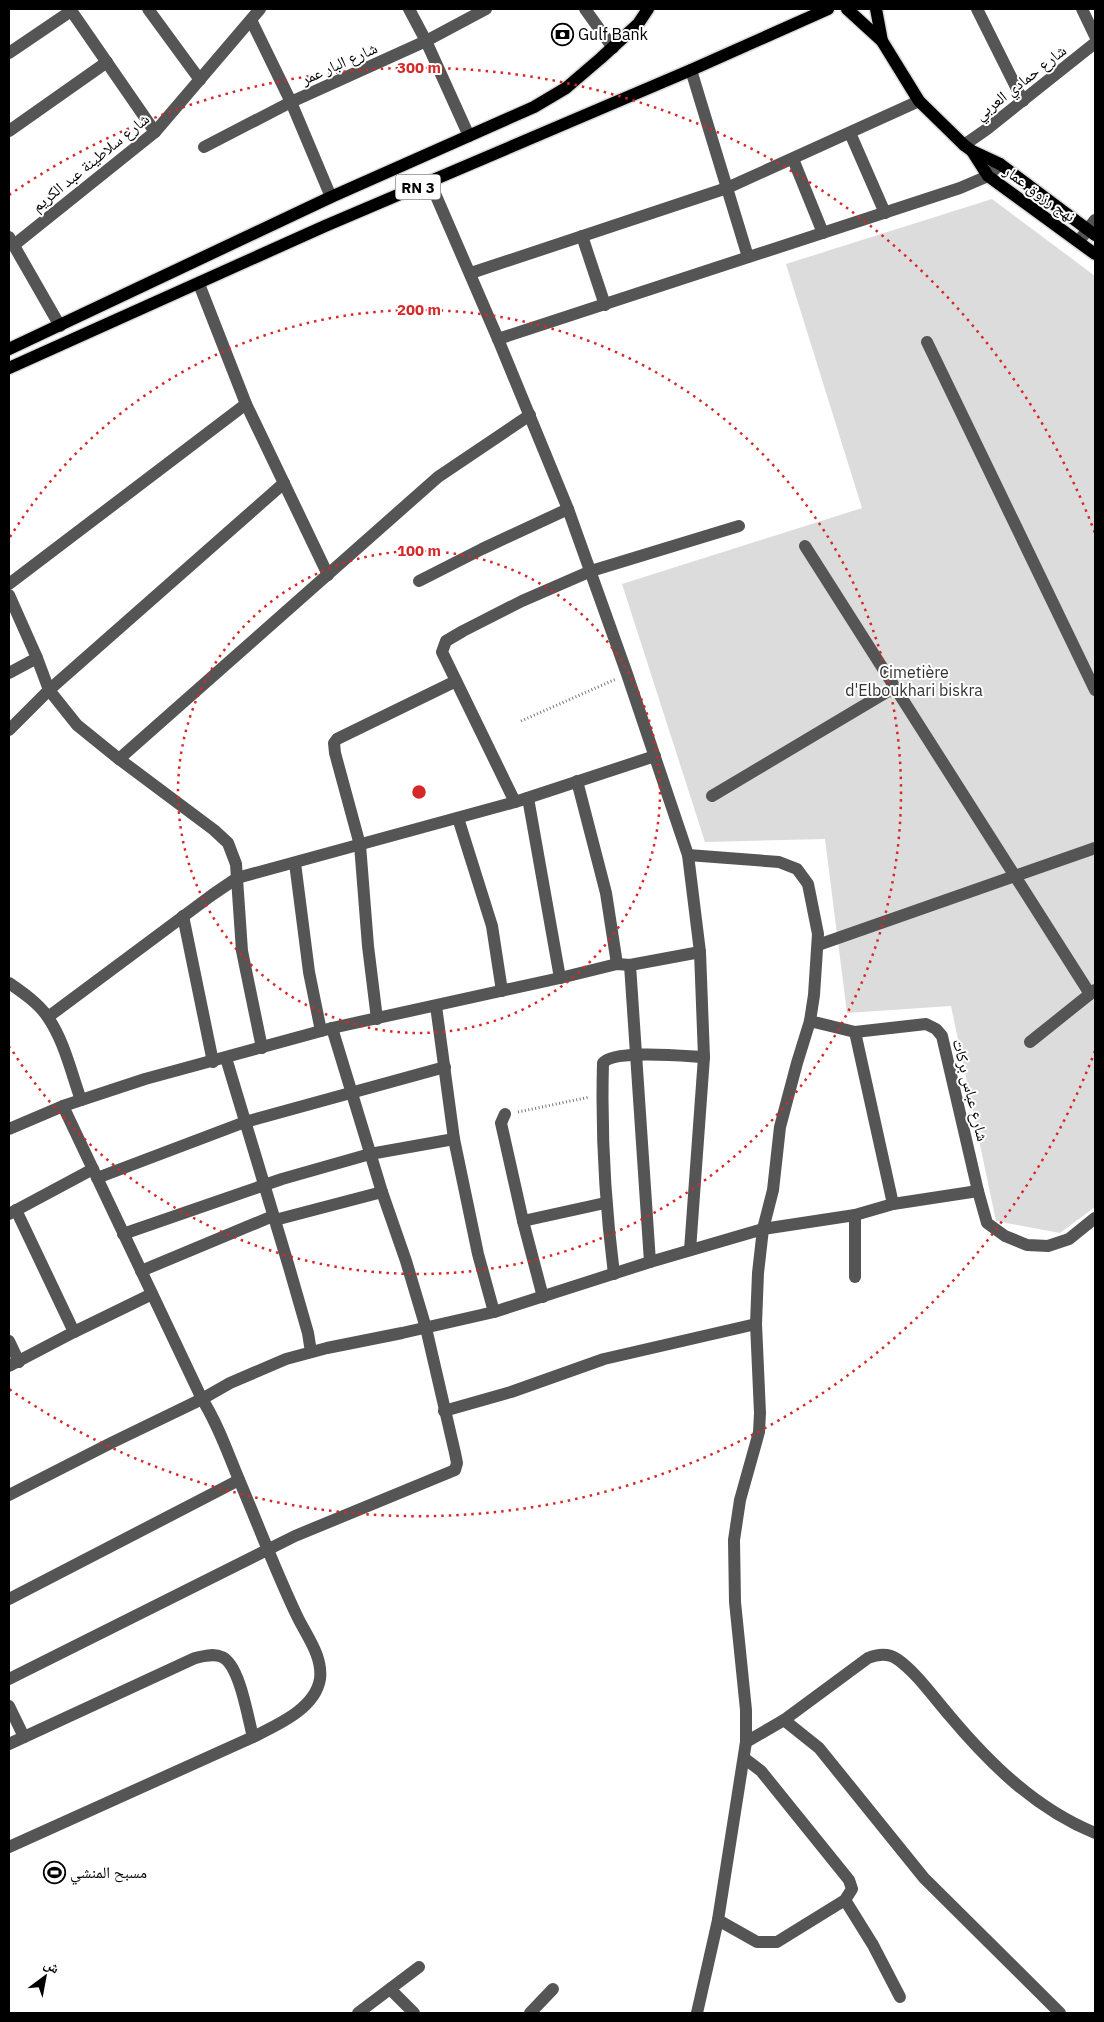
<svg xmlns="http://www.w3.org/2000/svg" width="1104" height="2022" font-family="'IBM Plex Sans','Noto Naskh Arabic',sans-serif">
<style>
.green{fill:#dcdcdc}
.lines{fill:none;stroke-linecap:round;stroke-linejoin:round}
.major-casing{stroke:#dbdbdb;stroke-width:15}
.path{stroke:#777;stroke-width:3;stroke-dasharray:1 2.5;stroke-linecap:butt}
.minor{stroke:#555;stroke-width:12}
.major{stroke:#000;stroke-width:12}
.ring{fill:none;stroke:#d62828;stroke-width:2.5;stroke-dasharray:2.5 5}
.labels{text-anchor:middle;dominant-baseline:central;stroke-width:4;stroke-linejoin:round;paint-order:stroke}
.shield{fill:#fff;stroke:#4c4c4c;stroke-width:1}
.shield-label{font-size:15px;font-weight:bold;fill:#000}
.poi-label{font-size:16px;fill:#000;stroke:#fff;text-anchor:start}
.street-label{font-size:16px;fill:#000;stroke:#fff}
.park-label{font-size:16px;fill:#333;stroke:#fff}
.centre{fill:#d62828;stroke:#fff;stroke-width:2.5}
.ring-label{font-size:15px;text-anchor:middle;font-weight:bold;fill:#d62828;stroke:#fff;stroke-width:4;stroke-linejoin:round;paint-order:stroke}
</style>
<rect width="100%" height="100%" fill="#fff"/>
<!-- green -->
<path class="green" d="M992 199 1095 276V1207L1060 1233 996 1221 951 1006 847 1013 825 839 705 842 622 584 862 508 786 264Z"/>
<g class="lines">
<defs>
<g id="major">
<path d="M847 9 882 41 919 101 964 145 972 151 1000 164 1095 235"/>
<path d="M876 9 882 41"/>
<path d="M972 151 988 176 1095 254"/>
<path d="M9 349 331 197 534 107 566 88 601 58 638 24 648 9"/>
<path d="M9 368 325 226 691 70 828 9"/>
</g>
</defs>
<!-- major casing -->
<use href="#major" class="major-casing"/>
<!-- path -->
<g class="path">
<path d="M521 721 616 679"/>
<path d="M518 1112 590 1097"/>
</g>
<!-- minor -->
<g class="minor">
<path d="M70 9 155 132"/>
<path d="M148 9 200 80"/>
<path d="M409 9 426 41 469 136"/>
<path d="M585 9 613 48"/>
<path d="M977 9 1023 101"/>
<path d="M1082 9 1095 36"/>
<path d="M251 20 291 102 331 197"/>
<path d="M9 53 71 11"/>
<path d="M691 70 748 257"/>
<path d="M9 131 107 62"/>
<path d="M850 133 885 213"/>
<path d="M964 145 987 129 1095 43"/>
<path d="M204 147 291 102 426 41 486 9"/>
<path d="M793 159 823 233"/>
<path d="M430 182 498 339"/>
<path d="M582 236 605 305"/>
<path d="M9 237 60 326"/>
<path d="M1079 241 1095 220"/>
<path d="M14 245 155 132 260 9"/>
<path d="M471 273 727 188 919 101"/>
<path d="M199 284 246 404 328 575"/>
<path d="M927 342 1095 690"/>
<path d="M805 546 1090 994"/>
<path d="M419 581 482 549 568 509"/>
<path d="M9 584 246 404"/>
<path d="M9 595 37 658 9 673"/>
<path d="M37 658 49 690 77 725 119 759 438 477 530 415"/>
<path d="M9 730 49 690 284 483"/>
<path d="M655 756 515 802 442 652 446 641 463 631 522 601 591 571 739 526"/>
<path d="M119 759 214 830 228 843 236 864 242 951 262 1048"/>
<path d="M577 781 606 893 617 964"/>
<path d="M712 796 895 687"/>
<path d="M528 798 560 978"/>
<path d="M458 818 492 926 502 991"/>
<path d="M688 855 779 862 797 869 808 884 818 934 814 995 810 1021 855 1032 926 1024 936 1029 942 1036 978 1191 987 1223 1005 1236 1027 1245 1048 1246 1069 1239 1095 1218"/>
<path d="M295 863 309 972 321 1031"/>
<path d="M183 916 213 1062"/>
<path d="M818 945 1095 848"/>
<path d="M630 965 650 1262"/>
<path d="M9 983C22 992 38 1003 47 1016 64 1040 71 1072 81 1100"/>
<path d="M436 1006 454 1139 478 1254 494 1312"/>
<path d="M48 1017 212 895 237 878 515 802"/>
<path d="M377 1019 368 946 360 845 335 753 334 743 337 739 456 681"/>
<path d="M855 1032 893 1204"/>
<path d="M1030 1042 1095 990"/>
<path d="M226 1058 289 1267 308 1333 311 1352"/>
<path d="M505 1114 501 1123 523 1221"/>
<path d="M9 1129 63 1106"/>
<path d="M97 1178 245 1122 445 1067"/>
<path d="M16 1210 74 1332"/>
<path d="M9 1214 93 1169"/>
<path d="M275 1220 382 1192"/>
<path d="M123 1234 282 1179 370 1154 454 1139"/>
<path d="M690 1250 704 1057 700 952 688 855 627 674 568 509 498 339 960 188 988 176 1000 164"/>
<path d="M141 1271 273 1216"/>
<path d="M614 1274C605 1203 601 1134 603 1063 614 1049 685 1056 704 1057"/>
<path d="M855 1277V1215"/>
<path d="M543 1297 523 1221 605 1203"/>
<path d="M9 1341 19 1362"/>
<path d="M9 1366 74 1332 152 1294"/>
<path d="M444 1411 511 1392 604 1359 756 1324"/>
<path d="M9 1495 111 1443 202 1399 230 1383 286 1359 327 1348 402 1333 494 1312 650 1262 763 1229 855 1215 893 1204 978 1191"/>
<path d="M9 1599 239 1480"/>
<path d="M9 1679 295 1536 455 1470 457 1463 455 1453 426 1328 406 1261 382 1192 332 1028"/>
<path d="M9 1706 24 1737"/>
<path d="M784 1720 819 1748 924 1878 1060 2013"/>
<path d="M253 1737C277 1725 315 1709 320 1679 323 1656 306 1635 297 1616 276 1572 259 1527 240 1482 228 1454 219 1426 202 1399L63 1106 145 1079 332 1028 560 978 617 964 630 965 700 952"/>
<path d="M746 1742 784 1720 868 1658C878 1654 888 1653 897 1659 916 1672 934 1698 949 1715 990 1764 1036 1809 1095 1833"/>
<path d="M9 1744 195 1658C204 1656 214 1653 222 1657 240 1665 248 1719 253 1737L9 1847"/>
<path d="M845 1900 873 1945 900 1997"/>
<path d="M718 1920 757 1942H777L845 1900 852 1889 849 1880 761 1771 744 1758"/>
<path d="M390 1989 414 2013"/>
<path d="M358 2013 419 1967"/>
<path d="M530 2013 553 1989"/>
<path d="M697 2013 718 1920 746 1742V1710L735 1602 734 1540 740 1500 759 1432 760 1413 756 1324 758 1273 763 1229 773 1190 780 1127 797 1063 810 1021"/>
</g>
<!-- major -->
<use href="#major" class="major"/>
</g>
<!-- distance rings -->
<g class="ring">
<circle cx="419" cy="792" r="241"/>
<path d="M10 537A482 482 0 1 1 10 1047"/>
<path d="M1095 1051A724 724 0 0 1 9 1389M9 195A724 724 0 0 1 1095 533"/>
</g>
<!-- icons -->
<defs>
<symbol id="bank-ring" viewBox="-11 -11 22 22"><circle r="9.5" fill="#fff" stroke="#000" stroke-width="1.5"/><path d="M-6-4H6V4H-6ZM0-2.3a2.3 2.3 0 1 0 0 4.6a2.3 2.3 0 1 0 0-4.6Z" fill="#000"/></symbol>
<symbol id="stadium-ring" viewBox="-11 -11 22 22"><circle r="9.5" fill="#fff" stroke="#000" stroke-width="1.5"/><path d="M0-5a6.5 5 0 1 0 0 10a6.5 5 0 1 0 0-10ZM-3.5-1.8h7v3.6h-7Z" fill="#000"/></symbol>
</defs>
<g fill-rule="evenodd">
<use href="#bank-ring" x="550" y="22" width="25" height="25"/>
<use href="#stadium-ring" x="42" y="1860" width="25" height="25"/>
</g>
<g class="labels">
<!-- shield labels -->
<rect class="shield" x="395.5" y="174.5" width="45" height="25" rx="4"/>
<g class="shield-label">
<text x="418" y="187">RN 3</text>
</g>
<!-- poi labels -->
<g class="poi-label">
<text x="578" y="34">Gulf Bank</text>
<text x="70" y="1872">مسبح المنشي</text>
</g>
<!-- street labels -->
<g class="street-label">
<text transform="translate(339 63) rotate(-24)">شارع البار عمر</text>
<text transform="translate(1020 82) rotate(-38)">شارع حمادي العربي</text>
<text transform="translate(90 162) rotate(-39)">شارع سلاطينة عبد الكريم</text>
<text transform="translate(1040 193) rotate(36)">نهج رزوق عمار</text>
<text transform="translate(971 1090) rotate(76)">شارع عباس بركات</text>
</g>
<!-- park labels -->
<g class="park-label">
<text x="914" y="672">Cimetière<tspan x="914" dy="18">d'Elboukhari biskra</tspan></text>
</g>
</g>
<circle cx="419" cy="792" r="8" class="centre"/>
<g class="ring-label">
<text x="419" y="73">300 m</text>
<text x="419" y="315">200 m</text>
<text x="419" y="556">100 m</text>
</g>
<!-- border -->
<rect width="1104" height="2022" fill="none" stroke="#000000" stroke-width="20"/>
<!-- north arrow -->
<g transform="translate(45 1977) rotate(32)" stroke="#ffffff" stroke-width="4" paint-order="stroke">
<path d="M0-4L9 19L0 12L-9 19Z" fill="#000000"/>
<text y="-8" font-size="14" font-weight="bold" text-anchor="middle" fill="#000000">ش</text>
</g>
</svg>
